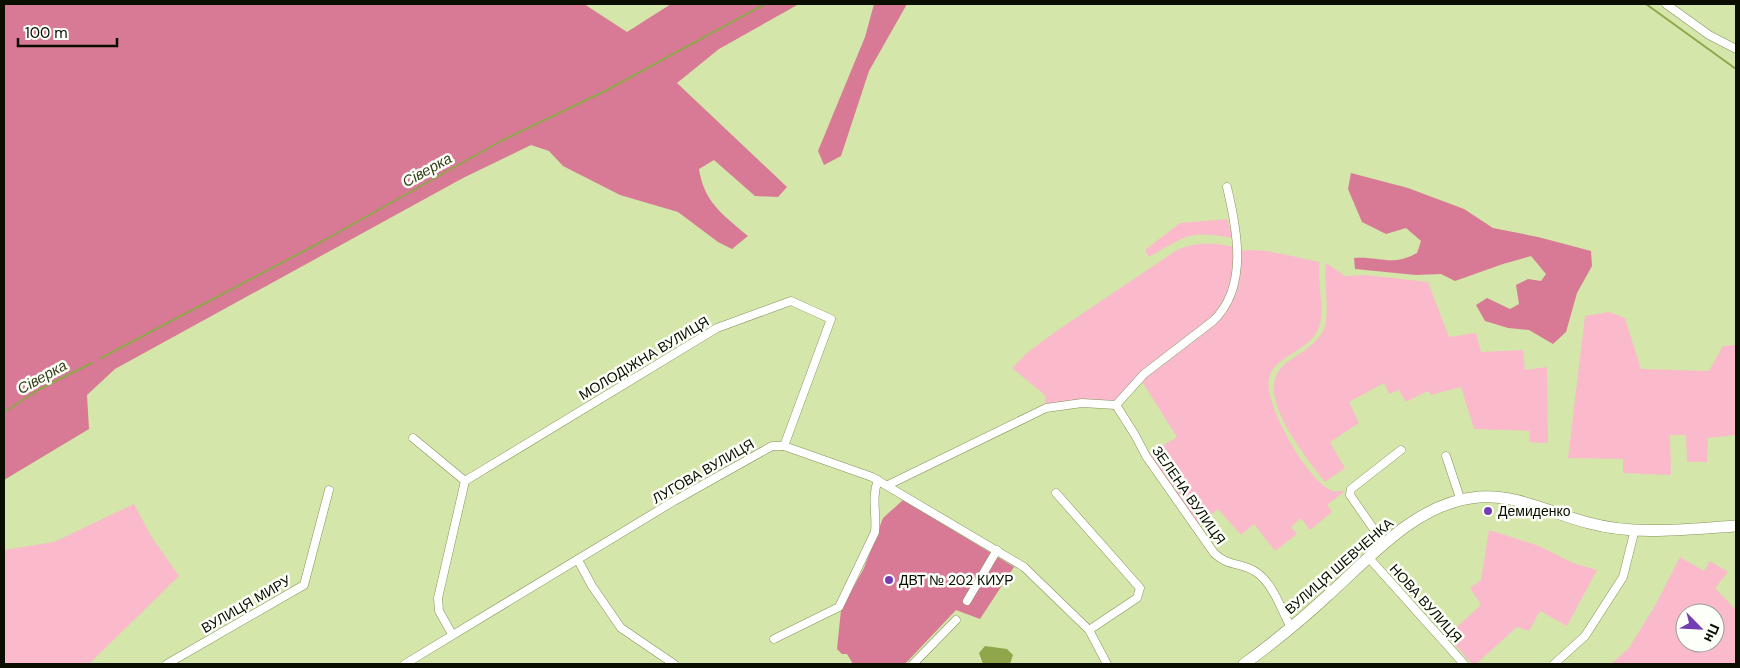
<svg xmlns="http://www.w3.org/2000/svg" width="1740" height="668" font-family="'DM Sans',sans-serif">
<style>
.green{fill:#fabacb;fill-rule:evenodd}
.forest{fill:#d87a96}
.water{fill:#8fa64b}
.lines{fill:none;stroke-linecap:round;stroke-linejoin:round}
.stream{stroke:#8fa64b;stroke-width:2}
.street-casing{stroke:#84945b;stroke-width:9}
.secondary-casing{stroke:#84945b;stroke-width:12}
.street{stroke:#fff;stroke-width:8}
.secondary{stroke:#fff;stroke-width:11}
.poi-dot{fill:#743db4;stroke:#fdfff9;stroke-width:2}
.labels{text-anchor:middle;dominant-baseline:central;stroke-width:5;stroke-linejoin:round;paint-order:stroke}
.street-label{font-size:14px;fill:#090e00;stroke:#fdfff9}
.poi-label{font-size:14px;fill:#090e00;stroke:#fdfff9;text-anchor:start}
.water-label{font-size:15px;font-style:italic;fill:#353f19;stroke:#fdfff9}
</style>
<rect width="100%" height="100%" fill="#d4e6a9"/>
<!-- green -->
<g class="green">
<path d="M1227 219 1231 231 1236 232 1239 252C1256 245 1300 259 1320 262 1316 283 1326 307 1319 327 1311 351 1275 355 1269 378 1263 404 1309 483 1333 491 1337 492 1342 491 1345 491L1327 505 1332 512 1310 530 1301 518 1291 527 1297 534 1275 551 1254 524 1241 535 1218 509 1196 527 1146 456 1177 437 1141 380 1116 405 1046 408 1045 395 1012 368 1028 352 1058 330 1177 250C1197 242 1212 242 1234 247L1233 238C1189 230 1187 235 1149 257L1145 250 1180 223Z"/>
<path d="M1326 263 1345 276 1366 275 1428 282 1449 337 1476 333 1481 352 1523 350 1525 370 1547 367 1548 443 1529 442 1530 431 1474 429 1461 387 1431 395 1428 391 1406 402 1399 390 1389 394 1384 383 1349 402 1359 423 1330 442 1345 468 1325 482C1308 460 1259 401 1278 372 1288 357 1312 351 1323 331 1331 315 1323 283 1326 263Z"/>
<path d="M1609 312 1625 318 1641 369 1709 371 1723 346 1736 345V435L1708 438 1707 462H1687L1686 435H1670L1671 475 1623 473V459L1568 458 1585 316Z"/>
<path d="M134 504 151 536 179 576 89 664H4V550L54 542Z"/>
<path d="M1489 530 1539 546 1573 563 1597 570 1567 626 1540 611 1529 631 1517 627 1476 664H1472L1447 636 1481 605 1470 588 1481 580Z"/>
<path d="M1680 557 1704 571 1710 561 1728 572 1715 588 1736 610V664H1611L1629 648 1656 604ZM1685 613H1715V643H1685Z"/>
</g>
<!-- forest -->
<g class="forest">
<path d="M4 4H584L627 32 671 4H799L719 49 677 83 787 187 778 197 755 196 714 160 699 169C704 202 723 215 748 236L732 249 718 242 678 212 620 195 563 166 549 151 531 145 463 178 115 369 87 395 89 429 4 480Z"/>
<path d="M874 4H907L869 71 841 156 824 165 818 151 865 37Z"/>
<path d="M1351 173 1408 188 1464 209 1493 228 1538 237 1591 251 1592 266 1577 293 1566 332 1553 344 1529 330 1508 328 1485 321 1476 305 1487 298 1510 309 1519 304 1516 285 1528 279 1541 281 1546 274 1531 256 1503 264 1455 281 1441 274 1416 275 1355 269 1354 258C1380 256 1392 267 1417 253L1421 241 1406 228 1386 234 1362 222 1348 189Z"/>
<path d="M903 500 1014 567 980 619 956 610 905 664H853L847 654H842L837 649 841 610 864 568 883 518Z"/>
</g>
<!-- water -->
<path class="water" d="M985 646 1007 649 1013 655 1010 664H983L979 653Z"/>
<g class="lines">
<!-- stream -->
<g class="stream">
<path d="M1646 4 1736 69"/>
<path d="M101 358 323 241 501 141 605 91 765 4"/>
<path d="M4 412 40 389 92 363"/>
</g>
<defs>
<g id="street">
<path d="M1666 4 1709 35 1736 49"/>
<path d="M1116 405 1135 435 1146 456 1214 553C1228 567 1241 562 1256 572 1273 583 1282 611 1291 628"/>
<path d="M413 438 465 481"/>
<path d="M1446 456 1461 501"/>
<path d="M888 485 1046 408 1082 403 1116 405 1144 374 1213 321C1249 287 1237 229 1227 187"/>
<path d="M1056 493 1140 588 1137 598 1089 630"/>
<path d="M1384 544 1350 495 1351 489 1401 450"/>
<path d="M1369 558 1464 664"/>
<path d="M578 560 592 586 621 628 674 664"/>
<path d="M967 601 997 550"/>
<path d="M452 634 439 611 438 598 465 481 717 328 791 301 831 319 784 446"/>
<path d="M774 639 839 607 875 532C877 514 871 498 878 480"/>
<path d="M167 664 304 585 329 490"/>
<path d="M405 664 674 501 772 446H784L872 477 1024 567 1089 630 1107 664"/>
<path d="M913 664 956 620"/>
<path d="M1554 664 1585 636 1623 577 1635 529"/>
</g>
<path id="secondary" d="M1244 664C1273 643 1300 621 1326 597 1370 558 1416 502 1479 497 1517 494 1553 514 1589 523 1636 536 1688 529 1736 526"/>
</defs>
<!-- street casing -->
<use href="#street" class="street-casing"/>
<!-- secondary casing -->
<use href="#secondary" class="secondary-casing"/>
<!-- street -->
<use href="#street" class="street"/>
<!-- secondary -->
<use href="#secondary" class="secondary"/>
</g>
<!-- markers -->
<g class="poi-dot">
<circle cx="1488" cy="511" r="5"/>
<circle cx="889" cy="580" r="5"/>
</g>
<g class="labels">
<!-- street labels -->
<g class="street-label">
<text transform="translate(644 358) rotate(-31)">МОЛОДІЖНА ВУЛИЦЯ</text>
<text transform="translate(703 471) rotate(-30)">ЛУГОВА ВУЛИЦЯ</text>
<text transform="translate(1189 495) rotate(55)">ЗЕЛЕНА ВУЛИЦЯ</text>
<text transform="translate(1339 566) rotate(-41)">ВУЛИЦЯ ШЕВЧЕНКА</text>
<text transform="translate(1426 603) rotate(48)">НОВА ВУЛИЦЯ</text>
<text transform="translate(246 604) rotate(-30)">ВУЛИЦЯ МИРУ</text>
</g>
<!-- poi labels -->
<g class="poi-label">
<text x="1498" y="511">Демиденко</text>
<text x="899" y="580">ДВТ № 202 КИУР</text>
</g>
<!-- water labels -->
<g class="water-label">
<text transform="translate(427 170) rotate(-29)">Сіверка</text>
<text transform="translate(42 377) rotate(-29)">Сіверка</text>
</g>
</g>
<!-- border -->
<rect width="1740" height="668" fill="none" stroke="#090e00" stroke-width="10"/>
<!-- north arrow -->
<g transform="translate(1700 628) rotate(114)"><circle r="24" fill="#fdfff9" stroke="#9b9f95"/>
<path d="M0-4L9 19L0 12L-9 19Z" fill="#743db4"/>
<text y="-8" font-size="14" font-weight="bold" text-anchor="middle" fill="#090e00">Пн</text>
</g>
<!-- scale -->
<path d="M18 38v8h99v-8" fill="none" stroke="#090e00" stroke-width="2.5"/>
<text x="25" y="38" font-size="15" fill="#090e00" stroke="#fdfff9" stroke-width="4" paint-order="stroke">100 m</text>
</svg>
